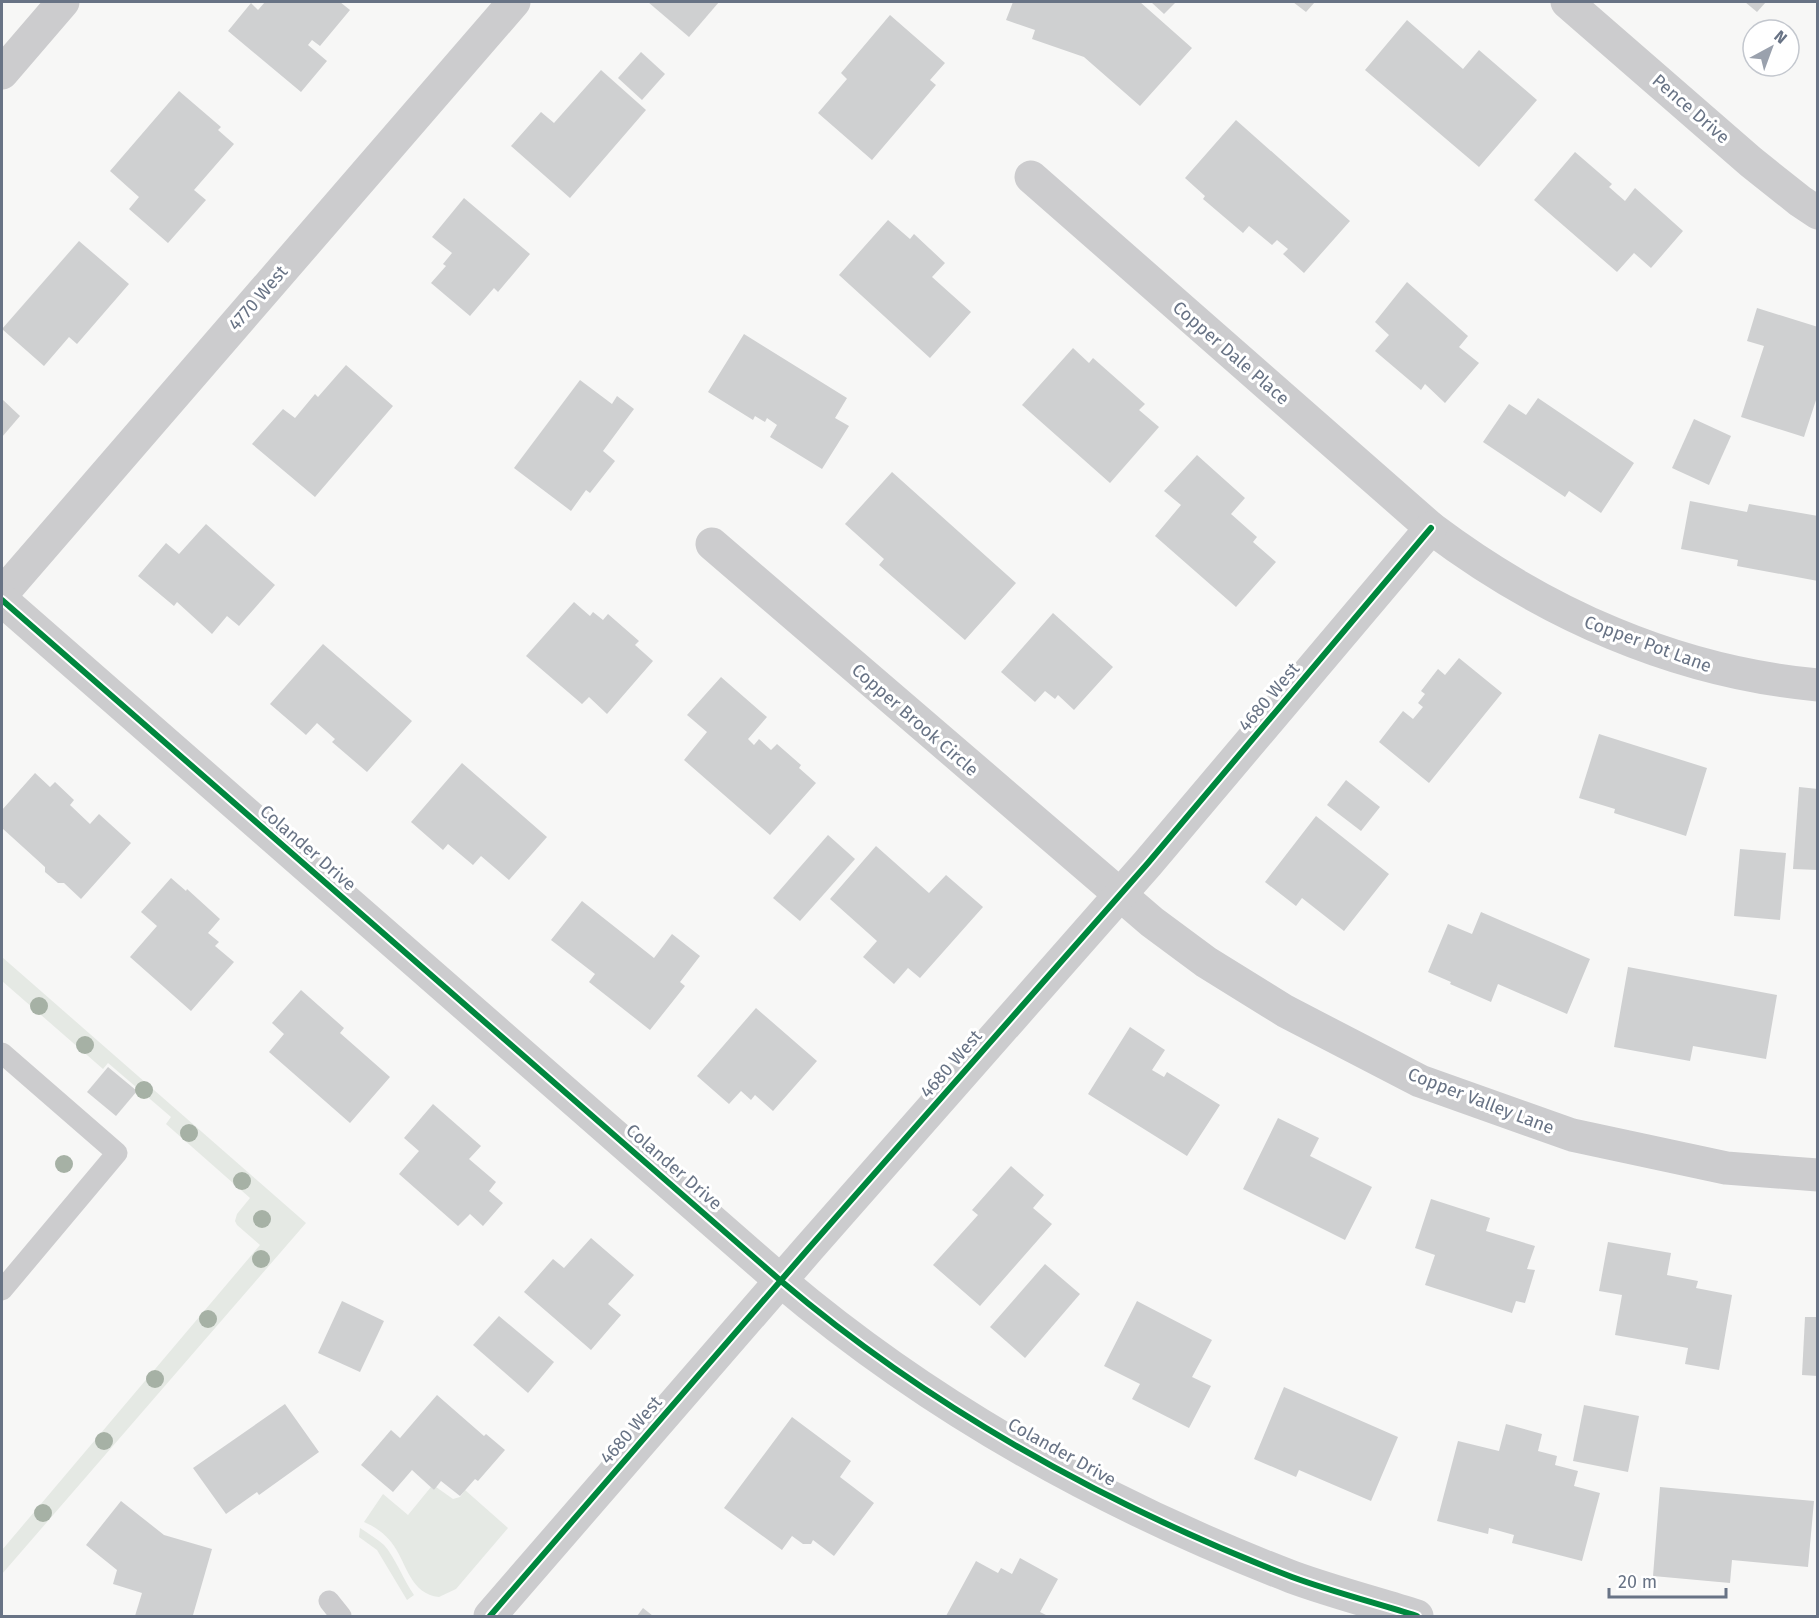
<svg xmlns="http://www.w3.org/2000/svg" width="1819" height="1618" font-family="'Fira Sans',sans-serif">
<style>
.green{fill:#e5e9e4}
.building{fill:#cfd0d1}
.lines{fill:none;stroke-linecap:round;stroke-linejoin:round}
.service{stroke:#ccccce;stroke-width:21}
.minor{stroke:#ccccce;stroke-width:33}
.tertiary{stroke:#ccccce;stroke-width:33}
.cycleway-casing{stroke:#fff;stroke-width:10}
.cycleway{stroke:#00873e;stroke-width:6}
.tree{fill:#a6b1a5}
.labels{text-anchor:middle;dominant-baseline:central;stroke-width:6;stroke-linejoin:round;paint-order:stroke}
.street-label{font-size:18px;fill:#687385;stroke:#fff}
</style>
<rect width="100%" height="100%" fill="#f7f7f6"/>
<!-- green -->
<g class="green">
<path d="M2 957 306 1223 2 1574V1550L260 1245 237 1225 235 1221 237 1214 250 1198 166 1124 171 1117 108 1063 103 1069 2 981Z"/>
<path d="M431 1487 434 1490 436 1487 453 1499 460 1497 465 1490 508 1528 456 1589 439 1597C411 1594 407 1565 394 1546 387 1535 376 1527 364 1522L383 1494 408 1515Z"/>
<path d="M360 1528C368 1533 377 1539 384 1545 395 1557 404 1581 414 1595L407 1600 377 1550 359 1537Z"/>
</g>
<!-- building -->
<g class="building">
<path d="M265 2H340L350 10 320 46 312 40 308 45 327 61 301 92 228 31 251 3 258 10Z"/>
<path d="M648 2H719L689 37Z"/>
<path d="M1013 2H1140L1192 48 1140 106 1084 57 1032 39 1035 30 1006 20Z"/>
<path d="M1151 2H1176L1164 14Z"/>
<path d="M1293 2H1315L1306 12Z"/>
<path d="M1745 2H1766L1757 12Z"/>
<path d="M890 15 945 63 930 80 936 85 872 160 818 113 847 79 841 73Z"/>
<path d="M1407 20 1463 69 1479 50 1537 100 1479 167 1365 70Z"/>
<path d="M641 52 665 74 642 100 618 78Z"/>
<path d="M601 70 646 110 570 198 511 146 541 112 554 123Z"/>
<path d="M179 91 221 127 218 130 234 144 194 190 206 200 168 243 129 209 139 197 110 171Z"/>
<path d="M1236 120 1350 221 1304 273 1283 254 1288 249 1277 240 1272 245 1249 226 1243 233 1203 199 1205 196 1185 178Z"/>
<path d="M1575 152 1612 184 1609 187 1625 201 1635 188 1683 231 1651 268 1634 253 1617 272 1534 200Z"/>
<path d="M464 198 530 254 498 292 494 288 470 316 431 283 446 266 443 264 452 253 432 237Z"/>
<path d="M888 220 910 239 914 234 945 263 932 277 971 312 930 358 839 275Z"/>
<path d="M79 241 129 284 77 344 69 337 44 366 2 329Z"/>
<path d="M1407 282 1468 336 1459 347 1479 363 1445 403 1425 384 1421 390 1375 351 1389 335 1375 322Z"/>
<path d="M1757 308 1818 327V394L1804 437 1741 417 1764 346 1747 341Z"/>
<path d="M744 334 847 398 835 418 849 426 822 469 770 437 777 425 767 418 765 422 755 416 753 420 708 392Z"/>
<path d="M1073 348 1089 363 1093 358 1145 404 1139 410 1159 427 1110 483 1022 405Z"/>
<path d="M346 365 393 406 315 497 252 444 283 409 295 418 315 394 318 397Z"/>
<path d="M580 380 612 404 617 396 634 409 603 451 615 461 590 493 586 490 571 511 514 468Z"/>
<path d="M1538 398 1634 463 1601 513 1569 491 1565 497 1483 442 1509 404 1526 415Z"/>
<path d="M2 399 20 416 2 437Z"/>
<path d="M1694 419 1731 436 1709 485 1672 468Z"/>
<path d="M1197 455 1245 498 1231 514 1257 537 1253 542 1276 562 1236 607 1155 536 1181 505 1164 491Z"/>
<path d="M892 472 1016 583 965 640 879 565 884 559 845 524Z"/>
<path d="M1690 501 1747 512 1749 504 1818 516V581L1737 566 1738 560 1681 549Z"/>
<path d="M206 524 275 585 239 626 227 616 212 634 177 602 174 606 138 576 166 543 179 554Z"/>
<path d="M574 602 590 616 593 612 603 620 608 614 639 641 635 645 653 661 607 714 589 697 582 704 526 656Z"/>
<path d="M1053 613 1113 667 1074 710 1058 695 1055 699 1045 691 1035 702 1001 672Z"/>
<path d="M323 644 412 721 367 772 332 742 335 739 317 723 306 735 270 704Z"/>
<path d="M1459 658 1502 693 1429 783 1379 742 1403 711 1413 719 1423 707 1418 703 1425 694 1421 691 1438 669 1445 675Z"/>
<path d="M721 677 767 717 748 739 754 745 759 739 771 750 777 744 801 765 799 768 816 783 770 835 684 760 707 732 687 715Z"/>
<path d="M1599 734 1707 768 1686 836 1614 813 1615 809 1579 798Z"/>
<path d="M462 763 547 837 509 880 481 856 473 865 448 844 443 850 411 822Z"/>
<path d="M35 773 50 787 55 782 74 800 70 805 90 824 99 814 131 843 81 899 64 883H58L45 872V867L2 828V810Z"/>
<path d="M1346 780 1380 807 1361 831 1327 805Z"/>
<path d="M1799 787 1818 789V870L1793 869Z"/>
<path d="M1316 816 1389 874 1344 931 1302 898 1296 906 1265 882Z"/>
<path d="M828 835 855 859 800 921 773 898Z"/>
<path d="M876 846 929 893 946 875 983 907 920 978 908 968 894 984 863 957 877 941 830 899Z"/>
<path d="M1740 849 1786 853 1780 920 1734 916Z"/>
<path d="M171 878 186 891 187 889 220 919 208 933 219 942 215 946 234 962 191 1011 130 957 157 926 141 912Z"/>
<path d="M582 901 654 958 672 934 700 956 680 982 685 986 650 1030 589 982 595 974 551 940Z"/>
<path d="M1481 912 1590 959 1567 1014 1498 984 1491 1002 1450 984 1451 982 1428 972 1448 924 1472 934Z"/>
<path d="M1628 967 1777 995 1766 1059 1693 1046 1690 1061 1614 1047Z"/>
<path d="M301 990 344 1028 340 1033 390 1077 350 1123 269 1052 284 1034 272 1023Z"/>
<path d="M756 1008 817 1061 773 1111 755 1095 751 1100 741 1091 729 1104 697 1076Z"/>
<path d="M1130 1027 1165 1050 1152 1070 1164 1077 1167 1072 1220 1105 1187 1156 1088 1094Z"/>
<path d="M108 1067 137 1091 116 1116 87 1092Z"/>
<path d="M433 1104 481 1146 469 1159 496 1182 489 1191 503 1203 483 1226 470 1214 458 1226 399 1174 419 1151 404 1138Z"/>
<path d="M1278 1118 1319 1138 1310 1156 1372 1187 1345 1240 1243 1189Z"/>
<path d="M1011 1166 1044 1195 1033 1208 1052 1224 980 1306 933 1265 978 1215 972 1210Z"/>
<path d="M1431 1199 1490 1218 1486 1231 1535 1246 1527 1269 1535 1270 1525 1303 1516 1301 1512 1313 1425 1285 1435 1255 1415 1248Z"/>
<path d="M591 1238 634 1275 608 1304 621 1315 591 1350 524 1292 553 1259 564 1268Z"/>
<path d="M1608 1242 1671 1253 1667 1275 1698 1281 1696 1288 1732 1295 1719 1370 1685 1364 1688 1348 1615 1335 1622 1295 1599 1291Z"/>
<path d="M1045 1264 1080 1294 1025 1358 990 1327Z"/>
<path d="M342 1301 384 1321 360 1372 318 1353Z"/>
<path d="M1137 1301 1212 1340 1192 1377 1211 1386 1189 1428 1132 1399 1140 1384 1104 1366Z"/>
<path d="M499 1316 554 1362 528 1393 473 1345Z"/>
<path d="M1805 1317H1818V1376L1802 1375Z"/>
<path d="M1284 1387 1398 1437 1371 1501 1299 1470 1296 1477 1254 1459Z"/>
<path d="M437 1395 484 1436 486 1434 505 1450 478 1481 475 1479 460 1496 441 1481 434 1490 412 1470 393 1492 361 1465 391 1430 400 1438Z"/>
<path d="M285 1404 319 1452 259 1495 257 1492 226 1514 193 1468Z"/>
<path d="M1584 1405 1639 1416 1628 1472 1573 1461Z"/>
<path d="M792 1417 851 1461 840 1477 874 1503 834 1556 813 1540 811 1544H803L792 1536 782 1550 724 1508Z"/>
<path d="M1506 1424 1542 1434 1538 1451 1557 1456 1555 1465 1578 1471 1574 1486 1600 1493 1582 1561 1512 1543 1514 1535 1489 1528 1488 1534 1437 1521 1458 1441 1499 1451Z"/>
<path d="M1660 1487 1814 1501 1808 1567 1732 1560 1730 1583 1653 1576Z"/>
<path d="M121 1501 164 1535 212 1549 193 1615 197 1616H135L142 1593 113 1584 117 1570 86 1545Z"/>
<path d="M1020 1558 1058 1579 1040 1612 1046 1615 1045 1616H946L976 1561 998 1573 1001 1568 1012 1574Z"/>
<path d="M643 1608 653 1616H637Z"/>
</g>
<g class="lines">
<!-- service -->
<g class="service">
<path d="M2 1053 117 1153 2 1290"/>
<path d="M329 1601 341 1616"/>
</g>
<!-- minor -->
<g class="minor">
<path d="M1567 2 1751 162 1800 201 1818 213"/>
<path d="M1031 177 1431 528C1544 613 1675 672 1818 685"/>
<path d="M712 544 1152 922 1206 962 1285 1011 1420 1081 1572 1135 1726 1168 1818 1175"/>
<path d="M2 594 514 2"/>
<path d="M2 600 781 1281C931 1408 1108 1506 1292 1577 1333 1592 1376 1603 1417 1616"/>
<path d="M490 1616 809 1248 1148 863 1431 528"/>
</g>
<!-- tertiary -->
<path class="tertiary" d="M2 73 63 2"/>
<defs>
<g id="cycleway">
<path d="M2 600 781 1281C931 1408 1108 1506 1292 1577 1333 1592 1376 1603 1417 1616"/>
<path d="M490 1616 809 1248 1148 863 1431 528"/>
</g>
</defs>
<!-- cycleway casing -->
<use href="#cycleway" class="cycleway-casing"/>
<!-- cycleway -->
<use href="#cycleway" class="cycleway"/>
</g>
<!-- trees -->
<g class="tree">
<circle cx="39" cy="1006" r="9"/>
<circle cx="85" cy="1045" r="9"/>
<circle cx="144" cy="1090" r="9"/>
<circle cx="189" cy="1133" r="9"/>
<circle cx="64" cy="1164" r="9"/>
<circle cx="242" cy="1181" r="9"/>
<circle cx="262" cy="1219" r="9"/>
<circle cx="261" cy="1259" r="9"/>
<circle cx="208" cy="1319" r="9"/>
<circle cx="155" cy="1379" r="9"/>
<circle cx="104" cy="1441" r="9"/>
<circle cx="43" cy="1513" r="9"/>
</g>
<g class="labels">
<!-- street labels -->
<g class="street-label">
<text transform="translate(1691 109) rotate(41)">Pence Drive</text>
<text transform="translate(258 298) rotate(-49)">4770 West</text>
<text transform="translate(1231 353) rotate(41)">Copper Dale Place</text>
<text transform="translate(1648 644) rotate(20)">Copper Pot Lane</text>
<text transform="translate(1269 697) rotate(-50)">4680 West</text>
<text transform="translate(915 720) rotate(41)">Copper Brook Circle</text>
<text transform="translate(308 848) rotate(41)">Colander Drive</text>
<text transform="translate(951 1064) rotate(-49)">4680 West</text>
<text transform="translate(1481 1101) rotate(21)">Copper Valley Lane</text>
<text transform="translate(674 1167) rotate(41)">Colander Drive</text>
<text transform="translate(631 1430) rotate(-49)">4680 West</text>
<text transform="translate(1062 1452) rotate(29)">Colander Drive</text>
</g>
</g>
<!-- border -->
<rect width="1819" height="1618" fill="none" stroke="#687385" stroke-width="6"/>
<!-- north arrow -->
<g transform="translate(1771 48) rotate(41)"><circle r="28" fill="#ffffff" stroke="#c3c7ce" stroke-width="1.5"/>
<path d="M0-4.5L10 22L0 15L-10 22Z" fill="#9aa1ad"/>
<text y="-9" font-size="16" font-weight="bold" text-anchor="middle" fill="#687385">N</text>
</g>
<!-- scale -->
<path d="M1609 1588v9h117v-9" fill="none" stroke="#687385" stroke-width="3"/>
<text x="1618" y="1588" font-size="18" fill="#687385" stroke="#ffffff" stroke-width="4.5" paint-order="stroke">20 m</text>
</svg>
